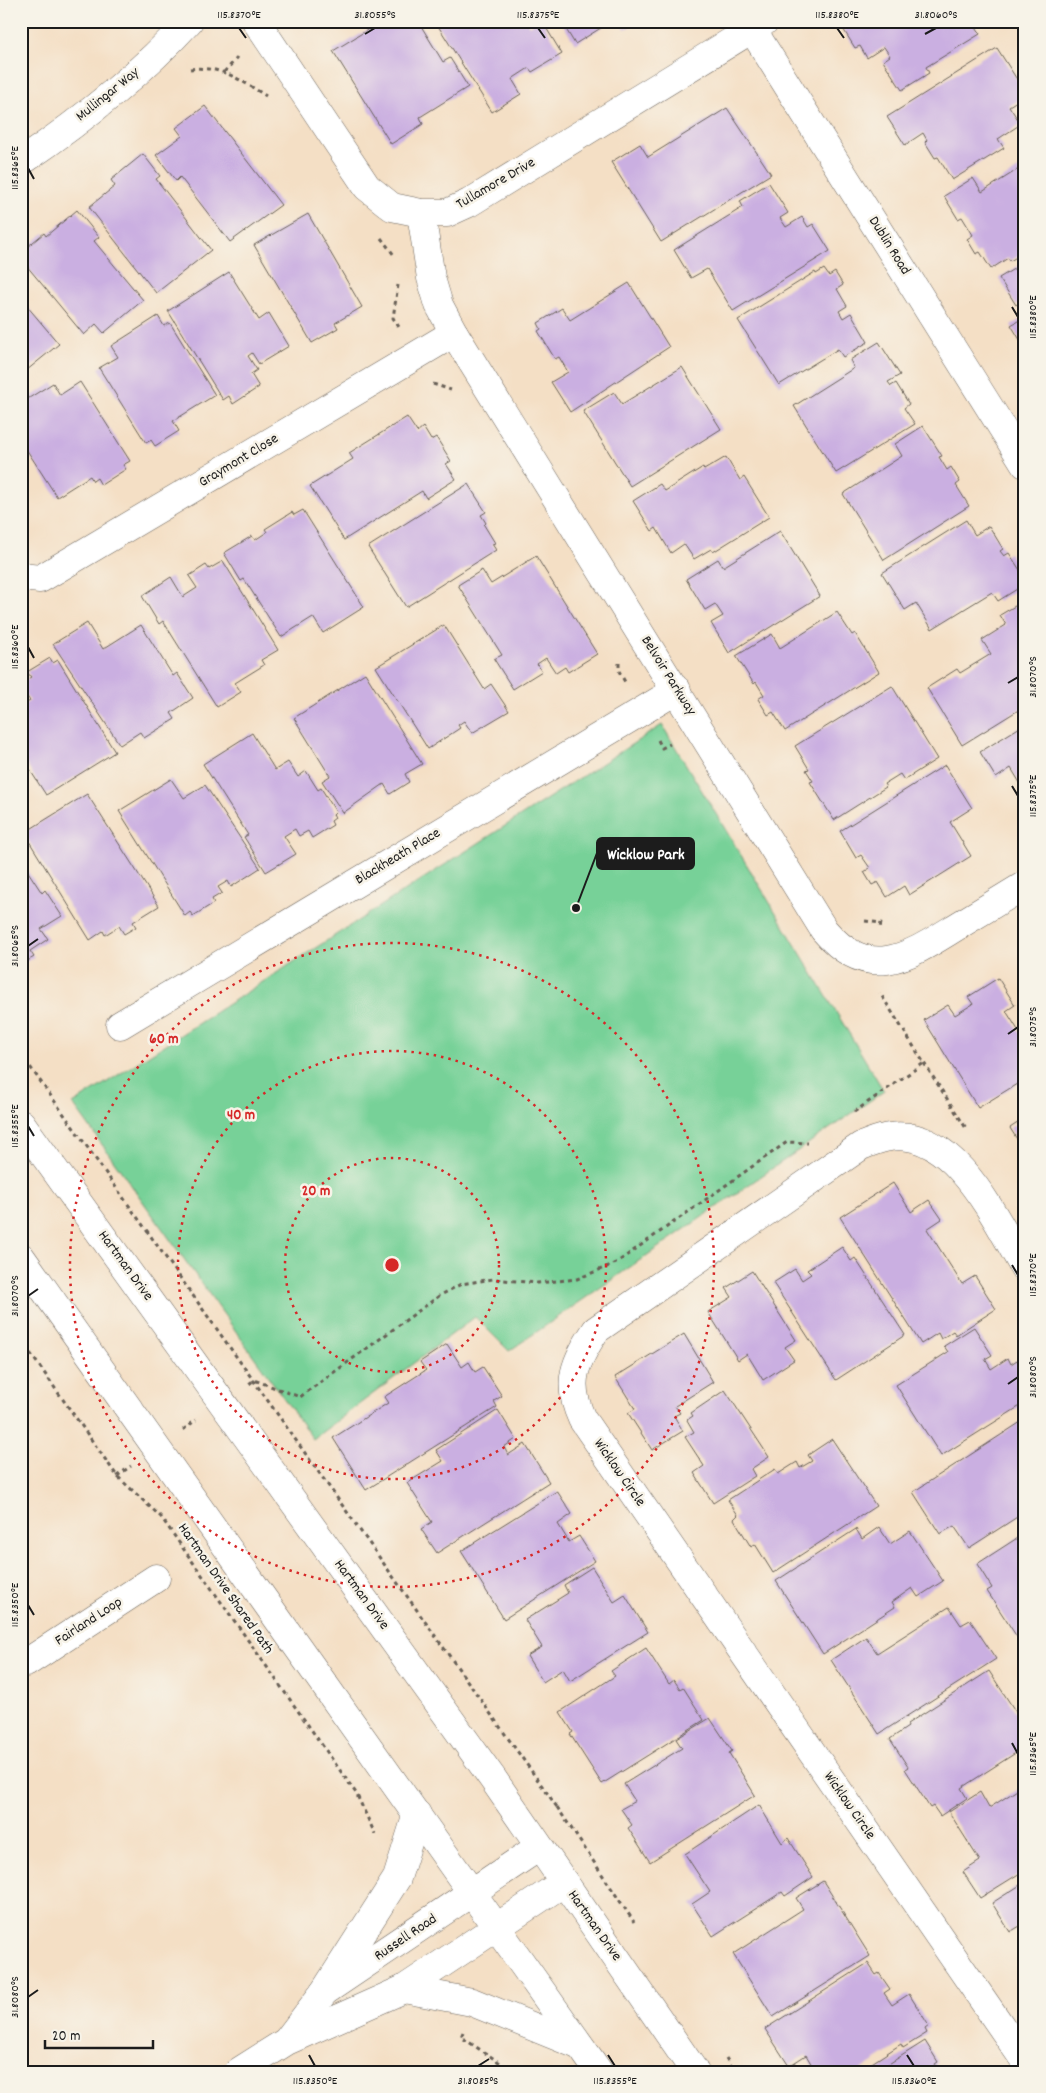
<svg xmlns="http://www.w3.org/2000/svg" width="1046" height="2093" font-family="Dekko,sans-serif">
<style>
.green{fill:#77d198;stroke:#4a765a}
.building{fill:#caafe1}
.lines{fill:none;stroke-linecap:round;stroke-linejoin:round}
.minor-casing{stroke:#686057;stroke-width:29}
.tertiary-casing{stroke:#686057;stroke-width:29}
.secondary-casing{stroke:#686057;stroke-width:29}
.path{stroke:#686057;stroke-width:3;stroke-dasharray:4 4;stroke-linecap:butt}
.minor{stroke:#fff;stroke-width:28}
.tertiary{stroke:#fff;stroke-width:28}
.secondary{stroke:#fff;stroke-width:28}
.ticks{fill:none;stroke:#1c1c1c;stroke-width:2}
.ring{fill:none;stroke:#d62828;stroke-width:2.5;stroke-dasharray:2.5 5}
.labels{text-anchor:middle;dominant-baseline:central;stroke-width:5;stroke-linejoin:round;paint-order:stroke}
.street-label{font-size:15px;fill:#1c1c1c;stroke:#f7f3e8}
.centre{fill:#d62828;stroke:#f7f3e8;stroke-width:2.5}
.ring-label{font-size:15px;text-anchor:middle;font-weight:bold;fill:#d62828;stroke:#f7f3e8;stroke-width:5;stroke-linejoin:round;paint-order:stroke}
.leader{fill:none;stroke:#1c1c1c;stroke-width:2}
.callout-dot{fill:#1c1c1c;stroke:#f7f3e8;stroke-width:2}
.callout{fill:#1c1c1c;stroke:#1c1c1c;stroke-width:2}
.callout-label{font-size:16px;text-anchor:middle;font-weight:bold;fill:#fff}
.neatline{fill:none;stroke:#1c1c1c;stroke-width:2}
.ticks-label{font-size:12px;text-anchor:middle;fill:#1c1c1c}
</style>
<rect width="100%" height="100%" fill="#f7f3e8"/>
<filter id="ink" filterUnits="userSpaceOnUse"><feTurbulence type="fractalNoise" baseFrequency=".02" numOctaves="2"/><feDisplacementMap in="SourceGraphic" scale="10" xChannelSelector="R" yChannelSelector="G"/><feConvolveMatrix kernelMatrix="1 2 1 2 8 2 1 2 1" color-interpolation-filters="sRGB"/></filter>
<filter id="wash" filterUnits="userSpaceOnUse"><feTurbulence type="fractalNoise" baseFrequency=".0096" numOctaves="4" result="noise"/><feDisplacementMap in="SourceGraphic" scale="20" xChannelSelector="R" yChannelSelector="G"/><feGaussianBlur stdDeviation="1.12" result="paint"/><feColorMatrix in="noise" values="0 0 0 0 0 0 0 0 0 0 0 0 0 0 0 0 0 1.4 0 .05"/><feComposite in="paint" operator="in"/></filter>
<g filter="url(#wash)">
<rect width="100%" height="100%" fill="#f4dfc5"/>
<!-- green -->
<path class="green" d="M662 725 884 1091 509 1351 475 1317 313 1439 73 1104Z"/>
<g id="blocks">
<!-- building -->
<g class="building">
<path d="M382 21H418L443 62 450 58 468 87 420 117 423 124 391 144 333 51Z"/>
<path d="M435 21H526L529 26 537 21H542L562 54 532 72 529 68 512 79 521 94 492 112Z"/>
<path d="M561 21H604L602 23 604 26 575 44Z"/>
<path d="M620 21H641L625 29Z"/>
<path d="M844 21H972L980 34 926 67 929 73 902 90 883 61 890 56 884 47 867 58 860 46 855 48 840 24Z"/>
<path d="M997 48 1025 92V96L1009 106 1021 124 998 139 1004 148 952 180 938 157 935 158 925 142 927 140 923 133 905 145 887 117Z"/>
<path d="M205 106 281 205 230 242 180 177 176 181 156 155 182 136 176 128Z"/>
<path d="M727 108 771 174 661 242 611 162 640 144 648 157Z"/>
<path d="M143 154 160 176 156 179 211 250 156 293 89 207 115 186 111 180Z"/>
<path d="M1025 165V252L1010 261 1008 258 991 269 980 252 976 254 967 239 973 235 962 217 958 219 944 196 973 178 982 192Z"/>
<path d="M769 183 788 213 780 218 786 227 802 217 808 227 813 224 830 251 733 311 707 269 691 278 674 250 743 207 740 201Z"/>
<path d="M77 210 99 237 94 241 143 300 104 333 96 324 84 335 21 259V252L44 233 46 236Z"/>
<path d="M308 214 362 307 335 323 338 328 312 343 254 245Z"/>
<path d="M1025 262V305L1022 301 1016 305 999 278Z"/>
<path d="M824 269 829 276 835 272 843 285 837 289 847 306 839 311 843 318 851 313 868 342 843 357 838 349 779 385 738 320 815 272 816 274Z"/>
<path d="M229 272 259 320 269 313 289 346 259 364 252 353 248 356 257 370 251 374 259 387 233 404 229 396 223 400 168 311Z"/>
<path d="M629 283 669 347 570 412 551 382 568 372 559 357 555 359 538 331 541 329 538 323 562 308 570 320Z"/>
<path d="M21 299 59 344 21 375Z"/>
<path d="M158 316 164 326 170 323 215 395 173 421 179 431 155 446 151 440 146 443 99 368 118 357 111 346Z"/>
<path d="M1025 317V348L1011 325Z"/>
<path d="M879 342 900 375 888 382 891 386 896 383 909 404 904 408 915 424 836 473 794 406 854 368 850 360Z"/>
<path d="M682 367 721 429 630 486 583 411 614 392 622 404Z"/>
<path d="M80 382 130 461 123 465 126 469 101 485 97 478 93 481 90 476 57 497 21 441V403L53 383 60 395Z"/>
<path d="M407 417 417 432 423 427 431 440 436 437 451 461 446 464 456 479 426 498 422 491 344 540 310 486 353 459 349 453Z"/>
<path d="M923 426 942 456 939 457 947 470 951 467 960 482 956 485 969 506 884 560 843 494 902 456 895 444Z"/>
<path d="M726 457 740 480 744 477 769 517 713 552 711 549 694 559 684 544 671 553 656 528 652 531 633 501 660 484 665 491 703 467 704 470Z"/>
<path d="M468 484 486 512 481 515 486 523 484 525 495 543 492 544 496 550 406 607 368 547Z"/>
<path d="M303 510 364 607 323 633 313 617 281 637 244 579 241 581 224 553 252 536 255 540 267 532 265 529 292 512 294 515Z"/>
<path d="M966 520 975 535 989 526 1003 549 1000 551 1004 556 1009 553 1025 578V584L998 601 992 592 932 629 916 603 905 610 882 573Z"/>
<path d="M780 531 820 596 729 653 711 623 723 616 715 604 705 610 686 579 718 559 723 567Z"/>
<path d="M536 556 597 654 568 672 565 667 556 673 546 658 537 664 542 671 513 689 494 659 502 655 458 585 482 570 491 584Z"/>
<path d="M223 561 278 650 261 660 264 665 235 683 241 692 217 707 163 621 159 624 142 596 171 577 183 597 197 588 189 576 206 565 209 569Z"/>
<path d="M1025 600V706L962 745 927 688 957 669 960 673 991 654 982 640 1006 625 1000 615Z"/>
<path d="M837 612 852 635 855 633 879 672 785 731 773 712 768 715 758 699 764 695 756 682 754 684 736 656 772 634 780 648Z"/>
<path d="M87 623 103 649 141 625 173 676 177 673 193 698 171 713 175 719 144 738 140 732 120 745 53 644Z"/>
<path d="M444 625 484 689 491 684 509 711 472 733 464 721 458 725 460 728 428 749 376 667Z"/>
<path d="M50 658 53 663 58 660 115 752 46 795 21 756V706L30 701 21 688V683L31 677 27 672Z"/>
<path d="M365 673 422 764 405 774 409 782 390 794 384 784 343 813 322 781 330 776 294 718Z"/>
<path d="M892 686 937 759 904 780 900 774 884 784 886 787 834 820 810 782 813 781 806 770 809 769 795 746Z"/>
<path d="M1025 724V791L1011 768 996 778 980 752Z"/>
<path d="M252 733 275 770 288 762 298 777 306 771 318 790 321 788 336 812 333 815 335 818 331 821 333 825 312 838 308 831 299 836 295 829 284 836 296 854 266 872 244 837 248 835 203 764Z"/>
<path d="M945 765 972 808 950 822 971 856 909 895 904 886 887 897 878 882 872 885 864 872 870 868 861 855 856 858 840 831Z"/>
<path d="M171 779 184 798 205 785 260 868 231 887 228 881 218 887 222 893 212 899 214 903 193 916 190 912 185 916 119 811Z"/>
<path d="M87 794 159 906 133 922 136 927 124 934 119 926 105 935 103 931 90 940 24 833Z"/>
<path d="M21 861 42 893 45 890 62 916 41 929 48 939 30 951 34 957 21 965Z"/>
<path d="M998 978 1015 1005 1006 1011 1025 1041V1079L978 1108 924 1020 948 1005 955 1015 973 1004 968 997Z"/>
<path d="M1025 1118V1152L1010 1128Z"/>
<path d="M893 1183 911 1212 929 1200 942 1219 927 1229 962 1284 975 1276 996 1309 956 1335 953 1331 941 1339 938 1333 921 1344 840 1217Z"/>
<path d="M842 1247 851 1261 855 1258 905 1335 836 1380 773 1283 795 1269 802 1280 811 1274 807 1270Z"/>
<path d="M752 1271 796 1340 785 1347 794 1360 763 1380 747 1354 738 1360 708 1312 732 1297 726 1288Z"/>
<path d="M974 1327 992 1355 985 1359 991 1369 1008 1358 1011 1364 1017 1360 1025 1372V1403L941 1456 896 1385 948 1352 944 1346Z"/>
<path d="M684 1334 713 1382 675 1406 680 1413 674 1416 683 1431 652 1450 628 1413 635 1409 615 1377Z"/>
<path d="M447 1344 462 1367 469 1362 475 1372 483 1367 502 1396 494 1401 497 1407 366 1490 333 1438 388 1403 384 1397 426 1370 420 1362Z"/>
<path d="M725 1390 769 1457 751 1469 755 1476 713 1503 694 1473 704 1466 685 1437 694 1432 687 1420 693 1416 691 1413Z"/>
<path d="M498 1410 516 1439 504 1447 508 1455 525 1444 549 1482 437 1553 421 1529 432 1522 407 1483 443 1461 436 1450Z"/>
<path d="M1024 1420 1025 1512 969 1548 954 1526 940 1534 913 1492Z"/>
<path d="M832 1439 876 1506 773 1573 755 1544 751 1547 734 1519 738 1515 728 1500 775 1469 778 1474 797 1462 800 1468 812 1461 808 1455Z"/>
<path d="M557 1491 572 1514 558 1524 569 1542 579 1536 595 1561 504 1619 461 1551Z"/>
<path d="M879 1527 890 1544 910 1531 943 1581 918 1597 912 1588 892 1602 895 1607 823 1654 776 1581 856 1529 862 1539Z"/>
<path d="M1025 1533V1632L1017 1637 987 1591 992 1588 977 1564Z"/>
<path d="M592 1567 614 1602 625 1595 648 1632 570 1681 563 1669 543 1682 527 1656 542 1647 525 1620 568 1593 564 1585Z"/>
<path d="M949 1607 961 1625 970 1620 996 1659 879 1734 831 1660 866 1637 877 1653Z"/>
<path d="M646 1648 669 1684 674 1680 680 1689 683 1687 704 1720 602 1784 570 1734 573 1732 560 1712 615 1676 611 1671Z"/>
<path d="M989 1671 1025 1726V1747L961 1788 967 1798 940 1816 933 1806 930 1808 905 1769 908 1767 890 1739 908 1727 907 1724Z"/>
<path d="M710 1718 732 1751 729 1753 755 1795 650 1862 628 1828 632 1825 621 1809 635 1801 624 1784 682 1748 676 1739Z"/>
<path d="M1025 1785V1870L980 1898 963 1872 980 1861 949 1812 980 1792 989 1808Z"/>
<path d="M759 1805 782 1843 788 1838 813 1877 785 1896 782 1892 713 1936 692 1904 710 1892 685 1854Z"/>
<path d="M823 1881 870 1956 773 2017 733 1954 803 1909 796 1898Z"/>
<path d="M1025 1882V1923L1010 1932 992 1903Z"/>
<path d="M868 1963 876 1975 879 1973 890 1989 884 1993 892 2005 909 1994 929 2026 925 2029 927 2033 903 2048 901 2044 858 2072H816L806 2055 789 2066 765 2029Z"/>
<path d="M925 2041 938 2062 935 2064 939 2072H876Z"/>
</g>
</g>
</g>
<g filter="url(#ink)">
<use href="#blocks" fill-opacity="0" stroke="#686057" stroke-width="1"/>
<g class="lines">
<defs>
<g id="minor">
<path d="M256 21 367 187 392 207 421 213H447L469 203 765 21"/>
<path d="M752 29 1025 464"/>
<path d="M421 213 431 278 439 305 454 333 824 930C869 983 908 957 956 927 979 913 1002 899 1025 885"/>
<path d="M21 577 40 579 454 333"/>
<path d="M120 1025 677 690"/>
<path d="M1025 1269C997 1223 955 1127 890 1137 880 1138 870 1143 861 1146L596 1330C575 1362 565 1382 582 1419L1025 2061"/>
<path d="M21 1663H26L156 1578"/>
</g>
<g id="tertiary">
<path d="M21 162C81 121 140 75 189 21"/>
<path d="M289 2038 324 1992 539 1847"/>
<path d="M238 2072 287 2041 404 1989 563 1883"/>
</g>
<g id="secondary">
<path d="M21 1123 493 1779 695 2072"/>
<path d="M21 1257 599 2072"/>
<path d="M404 1989 472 2002 578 2045"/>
<path d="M324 1992 397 1878 417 1814"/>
</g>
</defs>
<!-- minor casing -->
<use href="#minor" class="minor-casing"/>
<!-- tertiary casing -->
<use href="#tertiary" class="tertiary-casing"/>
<!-- secondary casing -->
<use href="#secondary" class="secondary-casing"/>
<!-- path -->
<g class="path">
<path d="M190 69C220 65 241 80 266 96"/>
<path d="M224 72 239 56"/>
<path d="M381 238 394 255"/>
<path d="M398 285 393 318 399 327"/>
<path d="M433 384 451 390"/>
<path d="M619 663V671L625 682"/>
<path d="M658 740 662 748 670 744"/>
<path d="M865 921 881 923 880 928"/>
<path d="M21 1054 557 1807"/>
<path d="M924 1063 966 1128"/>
<path d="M854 1112 924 1063 880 993"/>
<path d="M21 1340 117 1476 161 1517 356 1793 375 1834"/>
<path d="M249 1384 254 1380 300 1397 439 1296 461 1284 493 1279 537 1283 577 1279 616 1263 787 1142 808 1143"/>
<path d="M183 1430 196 1420"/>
<path d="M117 1476 131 1466"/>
<path d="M557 1807 634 1922"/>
<path d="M463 2032 461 2037 514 2072"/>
<path d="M726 2058 735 2072"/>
</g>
<!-- minor -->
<use href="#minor" class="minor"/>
<!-- tertiary -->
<use href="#tertiary" class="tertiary"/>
<!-- secondary -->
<use href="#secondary" class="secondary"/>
</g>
</g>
<!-- ticks -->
<path class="ticks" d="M239 28 246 38M538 28 545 38M837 28 844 38M365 34 375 28M925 34 936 28M28 168 34 179M1012 307 1018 317M28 647 34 658M1008 683 1018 677M1012 786 1018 796M28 946 38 939M1008 1034 1018 1027M28 1126 34 1136M1012 1265 1018 1275M28 1296 38 1289M1008 1384 1018 1377M28 1605 34 1615M1012 1743 1018 1754M28 1997 38 1990M309 2055 315 2066M608 2055 615 2066M907 2055 914 2066M478 2066 489 2059"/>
<!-- distance rings -->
<g class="ring">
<circle cx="392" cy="1265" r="107"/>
<circle cx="392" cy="1265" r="214"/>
<circle cx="392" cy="1265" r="322"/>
</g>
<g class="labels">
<!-- street labels -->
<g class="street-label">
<text transform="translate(108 95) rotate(-39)">Mullingar Way</text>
<text transform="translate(496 184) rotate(-30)">Tullamore Drive</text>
<text transform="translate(889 246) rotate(58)">Dublin Road</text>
<text transform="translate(239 461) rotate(-31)">Graymont Close</text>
<text transform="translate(668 676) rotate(58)">Belvoir Parkway</text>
<text transform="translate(398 857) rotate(-31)">Blackheath Place</text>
<text transform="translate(125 1266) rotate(54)">Hartman Drive</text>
<text transform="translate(619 1473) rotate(55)">Wicklow Circle</text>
<text transform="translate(225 1589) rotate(55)">Hartman Drive Shared Path</text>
<text transform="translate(361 1595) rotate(54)">Hartman Drive</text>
<text transform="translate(89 1622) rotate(-33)">Fairland Loop</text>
<text transform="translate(849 1806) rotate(55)">Wicklow Circle</text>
<text transform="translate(594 1926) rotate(55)">Hartman Drive</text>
<text transform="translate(406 1938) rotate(-34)">Russell Road</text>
</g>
</g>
<circle cx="392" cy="1265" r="8" class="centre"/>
<g class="ring-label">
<text x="164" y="1043">60 m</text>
<text x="241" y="1119">40 m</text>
<text x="316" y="1195">20 m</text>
</g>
<!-- callouts -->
<path class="leader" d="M576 908L597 853"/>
<circle class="callout-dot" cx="576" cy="908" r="5"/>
<rect class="callout" x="597" y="838" width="97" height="31" rx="5"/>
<g class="callout-label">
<text x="646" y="859">Wicklow Park</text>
</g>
<!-- margin -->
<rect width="1046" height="2093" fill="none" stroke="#f7f3e8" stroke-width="55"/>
<!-- scale -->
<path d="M45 2040v8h108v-8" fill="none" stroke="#1c1c1c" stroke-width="2.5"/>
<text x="52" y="2040" font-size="15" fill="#1c1c1c" stroke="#f7f3e8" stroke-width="4" paint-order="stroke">20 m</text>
<rect x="28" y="28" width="990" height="2038" class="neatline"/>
<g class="ticks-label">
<text x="239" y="18">115.8370°E</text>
<text x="375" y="18">31.8055°S</text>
<text x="538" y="18">115.8375°E</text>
<text x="837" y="18">115.8380°E</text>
<text x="936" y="18">31.8060°S</text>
<text transform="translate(14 168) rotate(-90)" y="4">115.8365°E</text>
<text transform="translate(1032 317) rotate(-90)" y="4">115.8380°E</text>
<text transform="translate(14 647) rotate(-90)" y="4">115.8360°E</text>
<text transform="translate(1032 677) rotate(-90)" y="4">31.8070°S</text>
<text transform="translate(1032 796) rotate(-90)" y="4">115.8375°E</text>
<text transform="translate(14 946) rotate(-90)" y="4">31.8065°S</text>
<text transform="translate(1032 1027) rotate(-90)" y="4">31.8075°S</text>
<text transform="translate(14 1126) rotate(-90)" y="4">115.8355°E</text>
<text transform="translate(1032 1275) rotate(-90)" y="4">115.8370°E</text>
<text transform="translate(14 1296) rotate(-90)" y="4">31.8070°S</text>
<text transform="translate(1032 1377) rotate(-90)" y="4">31.8080°S</text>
<text transform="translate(14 1605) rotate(-90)" y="4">115.8350°E</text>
<text transform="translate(1032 1754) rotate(-90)" y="4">115.8365°E</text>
<text transform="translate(14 1997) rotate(-90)" y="4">31.8080°S</text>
<text x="315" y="2084">115.8350°E</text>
<text x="478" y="2084">31.8085°S</text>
<text x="615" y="2084">115.8355°E</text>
<text x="914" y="2084">115.8360°E</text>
</g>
</svg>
